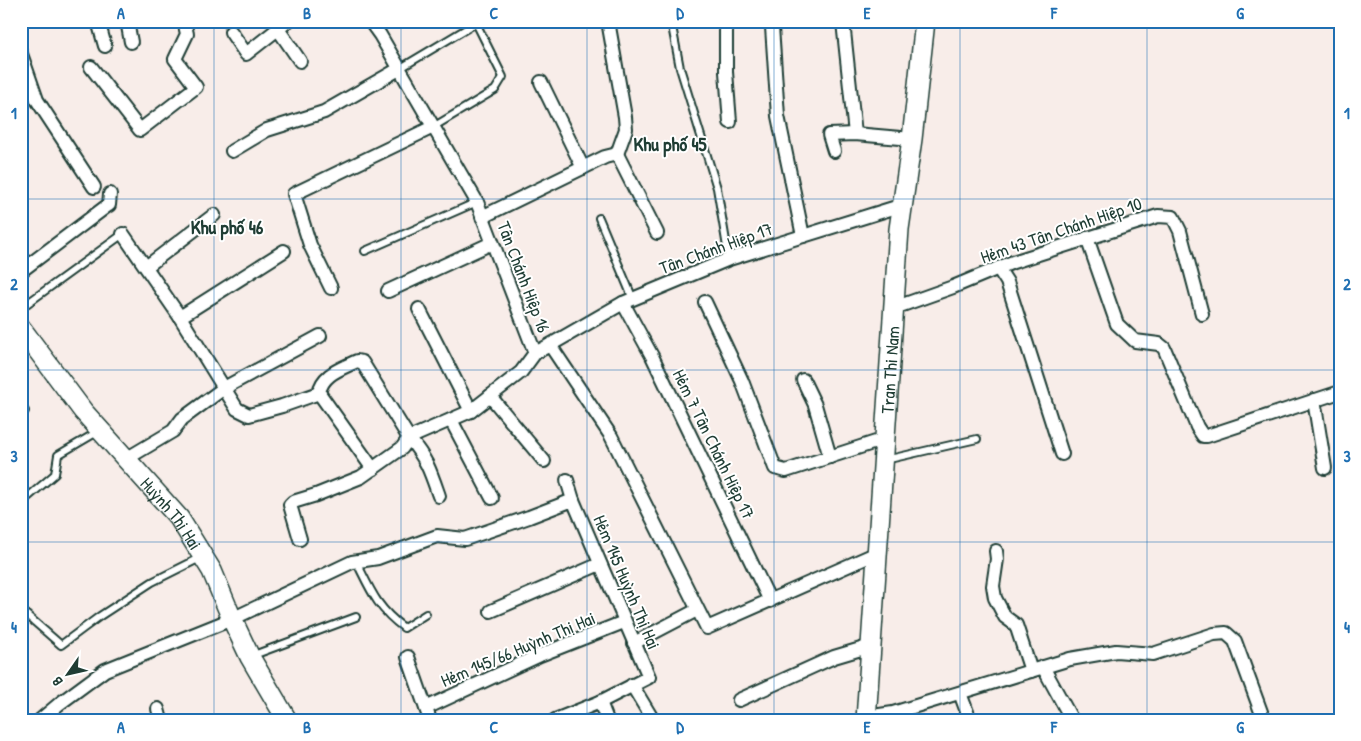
<svg xmlns="http://www.w3.org/2000/svg" width="1361" height="741" font-family="'Patrick Hand',sans-serif">
<style>
.lines{fill:none;stroke-linecap:round;stroke-linejoin:round}
.lane-casing{stroke:#1f3d34;stroke-width:10}
.street-casing{stroke:#1f3d34;stroke-width:16}
.secondary-casing{stroke:#1f3d34;stroke-width:22}
.lane{stroke:#fff;stroke-width:6}
.street{stroke:#fff;stroke-width:12}
.secondary{stroke:#fff;stroke-width:19}
.grid{fill:none;stroke:#1f6fb2;stroke-width:1;stroke-opacity:0.55}
.labels{text-anchor:middle;dominant-baseline:central;stroke-width:4;stroke-linejoin:round;paint-order:stroke}
.street-label{font-size:18px;fill:#1f3d34;stroke:#fff}
.neighbourhood-label{font-size:19px;font-weight:bold;fill:#1f3d34;stroke:#fff}
.neatline{fill:none;stroke:#1f6fb2;stroke-width:2}
.grid-label{font-size:16px;text-anchor:middle;font-weight:bold;fill:#1f6fb2}
</style>
<rect width="100%" height="100%" fill="#f8ede9"/>
<filter id="ink" filterUnits="userSpaceOnUse"><feTurbulence type="fractalNoise" baseFrequency=".02" numOctaves="2"/><feDisplacementMap in="SourceGraphic" scale="10" xChannelSelector="R" yChannelSelector="G"/><feConvolveMatrix kernelMatrix="1 2 1 2 8 2 1 2 1" color-interpolation-filters="sRGB"/></filter>
<g filter="url(#ink)">
<g class="lines">
<defs>
<g id="lane">
<path d="M671 21 680 68 717 188 729 259"/>
<path d="M399 69 476 23 497 21"/>
<path d="M433 127 495 90 503 77 476 23"/>
<path d="M599 218 633 299"/>
<path d="M365 251 477 202"/>
<path d="M21 308 123 234"/>
<path d="M21 414 25 411"/>
<path d="M885 460 977 439"/>
<path d="M21 503 55 474 58 455 99 431"/>
<path d="M356 561C371 591 377 608 404 628L426 614"/>
<path d="M21 610 61 645 100 616 152 582 202 557"/>
<path d="M251 656 356 617"/>
</g>
<g id="street">
<path d="M98 21 105 46"/>
<path d="M127 21 131 42"/>
<path d="M370 21 380 35 477 202 535 353 550 345 611 436 707 628 877 553"/>
<path d="M608 21 625 117 626 129 617 154"/>
<path d="M726 21V72L730 122"/>
<path d="M843 22 855 134"/>
<path d="M772 27 778 116 803 236"/>
<path d="M278 29 300 61"/>
<path d="M231 32 246 54 288 21"/>
<path d="M21 54 37 100 94 187"/>
<path d="M91 67 140 130 196 87 175 59 187 34 184 21"/>
<path d="M541 82 583 168"/>
<path d="M232 151 267 130 324 112 399 69"/>
<path d="M834 151 829 135 855 134 912 139"/>
<path d="M482 217 605 157 617 154 657 233"/>
<path d="M123 234 180 317 237 409 249 415 282 406 319 393 373 469"/>
<path d="M1087 238 1117 324 1135 341 1159 344 1164 348 1197 427 1203 436H1207L1340 392"/>
<path d="M146 267 214 215"/>
<path d="M998 268 1007 282 1062 454"/>
<path d="M21 271 107 206 109 205 110 194"/>
<path d="M331 288 310 245 294 194 433 127"/>
<path d="M388 291 492 243"/>
<path d="M705 302 742 381 775 468 786 471 885 439"/>
<path d="M623 303 652 356 770 601"/>
<path d="M894 308 953 287 1013 262 1158 216 1173 217 1180 231 1202 314"/>
<path d="M419 309 471 411"/>
<path d="M180 317 284 251"/>
<path d="M550 345 623 303 729 259 903 205"/>
<path d="M803 380 815 405 830 457"/>
<path d="M319 393C322 374 341 369 357 361L362 362 409 438 471 411 521 372 535 353"/>
<path d="M490 396 544 461"/>
<path d="M1314 400 1325 468"/>
<path d="M451 420 492 498"/>
<path d="M126 459 173 431 182 419 224 388 320 336"/>
<path d="M567 480 573 500"/>
<path d="M300 539 290 505 293 502 316 495 361 477 402 448 409 438C427 460 430 470 439 496"/>
<path d="M996 551 997 559 993 586 995 598 1005 617 1016 625 1031 671"/>
<path d="M491 611 600 564"/>
<path d="M634 643 697 610"/>
<path d="M408 657 430 720"/>
<path d="M1043 667 1072 720"/>
<path d="M632 685 653 720"/>
<path d="M960 693 970 720"/>
<path d="M739 700 834 657 871 646"/>
<path d="M600 702 607 720"/>
<path d="M426 708 540 655 624 622"/>
<path d="M158 709 161 720"/>
<path d="M866 717 893 713 1070 659 1116 651 1153 654 1214 634 1226 633 1235 641 1264 720"/>
<path d="M40 720 59 704 105 670 232 619 352 562 378 558 437 536 465 539 529 517 573 500 649 677 600 702 555 720"/>
</g>
<g id="secondary">
<path id="s1" d="M21 328 83 411 179 518 212 571 232 619 250 657 287 720"/>
<path id="s2" d="M866 720 899 229 912 139 925 21"/>
</g>
</defs>
<!-- lane casing -->
<use href="#lane" class="lane-casing"/>
<!-- street casing -->
<use href="#street" class="street-casing"/>
<!-- secondary casing -->
<use href="#secondary" class="secondary-casing"/>
<!-- lane -->
<use href="#lane" class="lane"/>
<!-- street -->
<use href="#street" class="street"/>
<!-- secondary -->
<use href="#secondary" class="secondary"/>
</g>
</g>
<!-- grid -->
<path class="grid" d="M214 21V720M401 21V720M587 21V720M774 21V720M960 21V720M1147 21V720M21 199H1340M21 370H1340M21 542H1340"/>
<g class="labels">
<!-- street labels -->
<g class="street-label">
<text transform="translate(1061 230) rotate(-19)">Hẻm 43 Tân Chánh Hiệp 10</text>
<text transform="translate(716 248) rotate(-20)">Tân Chánh Hiệp 17</text>
<text transform="translate(524 277) rotate(69)">Tân Chánh Hiệp 16</text>
<text stroke="none"><textPath href="#s2" startOffset="351">Tran Thi Nam</textPath></text>
<text transform="translate(714 444) rotate(64)">Hẻm 7 Tân Chánh Hiệp 17</text>
<text stroke="none"><textPath href="#s1" startOffset="239">Huỳnh Thị Hai</textPath></text>
<text transform="translate(627 582) rotate(67)">Hẻm 145 Huỳnh Thị Hai</text>
<text transform="translate(518 649) rotate(-23)">Hẻm 145/66 Huỳnh Thị Hai</text>
</g>
<!-- neighbourhood labels -->
<g class="neighbourhood-label">
<text x="670" y="144">Khu phố 45</text>
<text x="227" y="227">Khu phố 46</text>
</g>
</g>
<!-- margin -->
<rect width="1361" height="741" fill="none" stroke="#fff" stroke-width="55"/>
<!-- north arrow -->
<g transform="translate(68 674) rotate(236)" stroke="#ffffff" stroke-width="4" paint-order="stroke">
<path d="M0-4L9 19L0 12L-9 19Z" fill="#1f3d34"/>
<text y="-8" font-size="14" font-weight="bold" text-anchor="middle" fill="#1f3d34">B</text>
</g>
<rect x="28" y="28" width="1306" height="686" class="neatline"/>
<g class="grid-label">
<text x="121" y="19">A</text>
<text x="307" y="19">B</text>
<text x="494" y="19">C</text>
<text x="680" y="19">D</text>
<text x="867" y="19">E</text>
<text x="1054" y="19">F</text>
<text x="1240" y="19">G</text>
<text x="14" y="119">1</text>
<text x="1347" y="119">1</text>
<text x="14" y="290">2</text>
<text x="1347" y="290">2</text>
<text x="14" y="462">3</text>
<text x="1347" y="462">3</text>
<text x="14" y="633">4</text>
<text x="1347" y="633">4</text>
<text x="121" y="733">A</text>
<text x="307" y="733">B</text>
<text x="494" y="733">C</text>
<text x="680" y="733">D</text>
<text x="867" y="733">E</text>
<text x="1054" y="733">F</text>
<text x="1240" y="733">G</text>
</g>
</svg>
